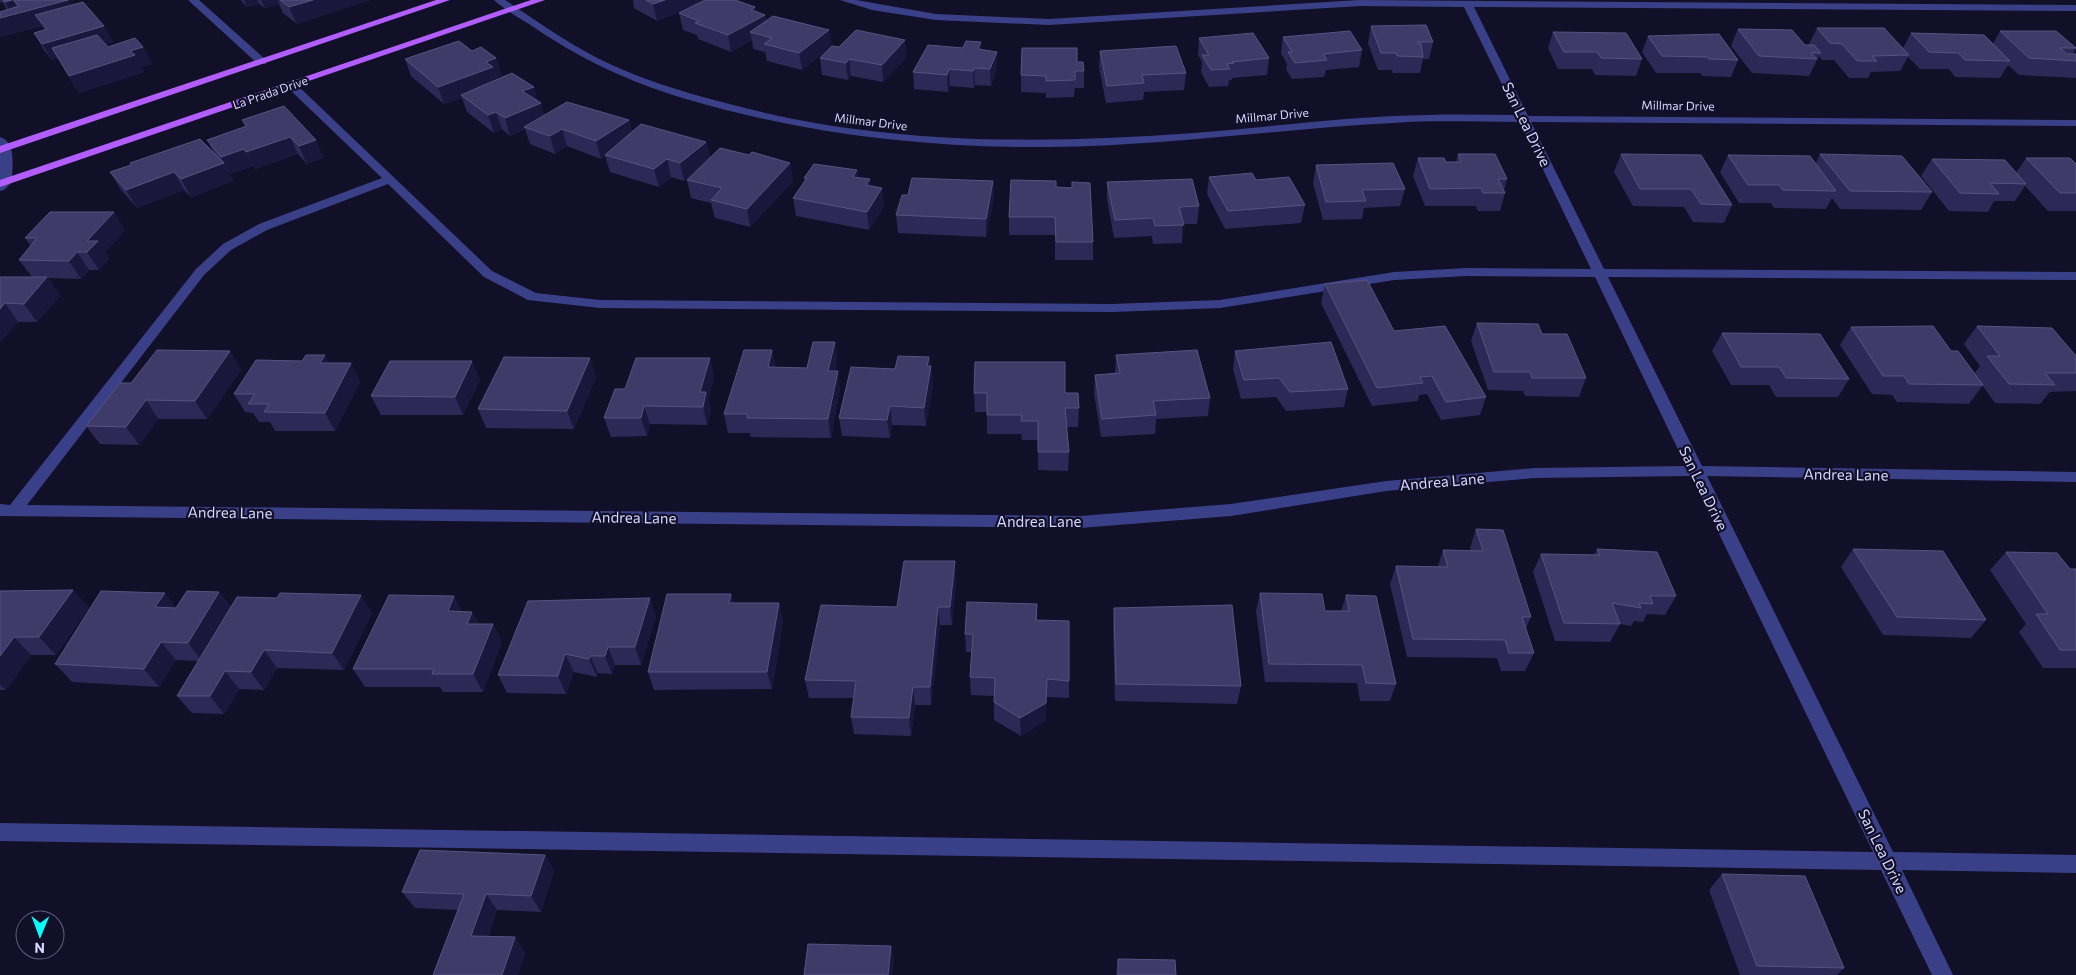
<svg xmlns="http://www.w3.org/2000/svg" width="2076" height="975" font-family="Commissioner,sans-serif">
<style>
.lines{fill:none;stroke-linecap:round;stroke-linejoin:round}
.minor{fill:#3a4088;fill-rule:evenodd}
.major{fill:#b25eff;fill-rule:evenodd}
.wall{fill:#2d2856}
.shaded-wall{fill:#1a173c}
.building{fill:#3f3b68;stroke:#575380}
.labels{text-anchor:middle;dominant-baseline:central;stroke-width:4.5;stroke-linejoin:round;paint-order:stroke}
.far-street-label{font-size:12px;fill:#d7d7ff;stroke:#111028}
.street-label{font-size:15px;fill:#d7d7ff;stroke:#111028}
</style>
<rect width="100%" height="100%" fill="#111028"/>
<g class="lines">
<!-- minor -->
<g class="minor">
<path d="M188 0H199L266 60V64H258Z"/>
<path d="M494 0H505C540 23 574 48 612 65 653 84 698 96 741 107 889 145 1042 144 1194 133 1272 127 1350 116 1428 115 1458 114 1487 115 1517 115L1464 7 1360 6 1049 25 936 20 872 10 840 0H856L936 14 1049 19 1360 0 2076 5V11L1474 7 1528 116 2076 120V126L1531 122 1604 269 2076 272V280L1608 277 1702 466 2076 472V482L1707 476 1893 852 2076 855V873L1902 870 1953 975H1932L1881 870 0 841V823L1873 852 1691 476 1534 478 1386 491 1231 516 1080 528 0 516V504L10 505 196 269 223 244 259 224 382 178 287 87V83H295L492 271 536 293 600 300 1112 304 1220 300 1394 272 1467 268 1591 269 1520 122C1478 122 1435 120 1393 123 1278 129 1164 146 1048 147 925 148 805 134 686 99 629 82 578 58 529 24 517 17 504 9 494 0ZM388 184 484 277 528 300 600 308 1112 312 1220 308 1394 280 1467 276 1595 277 1686 466 1534 468 1386 481 1231 504 1080 516 27 505 204 275 231 250 267 230Z"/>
<path d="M0 137C17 142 12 168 12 182L4 190 0 191Z"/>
</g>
<!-- major -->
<g class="major">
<path d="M436 0H450L0 153V146Z"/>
<path d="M531 0H545L0 187V180Z"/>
</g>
</g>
<!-- wall -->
<g class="wall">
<path d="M0 0H74L69 2 71 5 104 26 113 42 106 44 108 47H143L152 64 141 67 144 72 79 93 58 58 52 60 44 50 34 33 45 30 42 26 0 37V12L7 10 3 3H1Z"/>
<path d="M241 0H370L297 24 283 13 279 4 265 8 259 4 247 7 243 3Z"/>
<path d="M633 0H700L701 2 755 7 756 11 765 15 766 21 829 30 831 47 907 57 883 82 851 76 848 80 822 75 820 58 831 47 802 70 767 61 765 52 753 49 752 40 731 52 698 39 697 35 683 30 679 13 690 8 657 21 634 8Z"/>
<path d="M1371 26 1433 42 1429 59H1423L1420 73H1393L1392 70H1378L1368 43Z"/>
<path d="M1817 28 1903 48 1911 33 1993 44 2000 31 2076 48 2073 54H2076V78L2019 75 2008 65 2000 78 1955 77 1949 69H1920L1908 57 1900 71 1871 72 1868 78H1849L1834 60H1822L1819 56 1809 76 1752 73 1731 46 1738 29 1805 45H1809V44Z"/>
<path d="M1553 32 1642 59 1636 76 1595 75 1592 69H1558L1548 48Z"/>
<path d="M1648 36 1738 60 1731 77 1702 76 1700 73H1656L1642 52Z"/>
<path d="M1283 37 1362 50 1359 67 1326 70 1324 77 1292 79 1286 69 1287 64 1281 53Z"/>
<path d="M1199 38 1269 58 1267 75 1232 78V80H1229L1228 86 1209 87 1201 72 1202 62 1198 55Z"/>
<path d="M981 42V50L997 52V68L991 86 975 85 974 88 950 86 948 92 914 89 913 72 963 48Z"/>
<path d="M472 51 496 58 501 75 497 77V79L539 102 545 115 629 120 632 132 706 142 710 158 790 163 793 181 750 227 715 218 711 203 691 198 687 180 697 171 684 181 671 177 659 187 610 172 605 156 601 159 567 146 555 154 530 144 525 129 510 136 502 129 494 133 467 112 462 98 444 104 411 76 405 59Z"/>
<path d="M1100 51 1186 73 1184 90 1144 92 1143 100 1106 103 1099 67Z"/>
<path d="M1077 62 1084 71V88H1075L1074 97 1046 98V93L1021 92V75Z"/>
<path d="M284 106 324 158 307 164 298 154 255 169 253 166 230 174 228 171 233 181 191 197 184 190 137 208 121 190 110 172 215 155 207 140 245 127 242 120Z"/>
<path d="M1458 154 1507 179 1504 190 1505 193 1500 211H1478L1476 206H1425L1413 176 1418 158 1446 162H1456Z"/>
<path d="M1621 154 1732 205 1724 223 1693 222 1684 207 1633 206 1614 172Z"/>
<path d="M1820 154 1932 192 1921 210 1840 209 1832 198 1826 209 1774 208 1771 203H1739L1720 172 1728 155 1816 163Z"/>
<path d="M2026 158 2076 164V211H2048L2025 186 2015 201H1994L1988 212 1949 211 1921 176 1932 159 2016 173Z"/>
<path d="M1316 165 1405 189 1400 206 1364 208 1362 219 1323 220 1313 183Z"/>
<path d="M857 170 858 178 870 186 884 206 869 230 796 216 793 198 805 182 804 178Z"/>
<path d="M1209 177 1256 180 1305 205 1301 223 1225 229 1207 194Z"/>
<path d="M993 181 994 198 986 237 898 233 896 215 908 195Z"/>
<path d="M1107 182 1199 206 1197 224H1183L1182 243 1153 244 1152 236 1114 238 1107 199Z"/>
<path d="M1056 187 1072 188 1093 242V260H1055V235H1009V217Z"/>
<path d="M125 230 105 252 109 259 99 270H89L81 279 48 278 60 296 37 322H18L0 342V277H32L19 260 31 246 25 238Z"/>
<path d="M1325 284 1486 397 1480 415 1441 420 1427 394 1419 395 1418 401 1372 406 1321 303Z"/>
<path d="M1477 323 1542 334 1586 378 1579 397 1525 396 1523 391 1488 390 1471 341Z"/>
<path d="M1977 326 2076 356V391L2050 392 2040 404 1995 403 1979 381 1983 385 1969 404 1897 402 1892 395 1872 394 1840 345 1851 327 1951 351 1974 374 1980 366 1964 344Z"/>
<path d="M1722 333 1849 379 1838 397H1776L1769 385H1731L1712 351Z"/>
<path d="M835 342 837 361 835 371 840 389 831 438 751 437 750 433H728L724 414 772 350 776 368H807Z"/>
<path d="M230 351 241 370 207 419H158L139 445 100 444 86 426 131 383Z"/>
<path d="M1235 351 1348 389 1344 407 1286 411 1276 397 1241 399 1233 369Z"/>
<path d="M1116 355 1210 398 1208 416 1156 419 1155 434 1101 437 1094 393 1095 375 1115 374Z"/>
<path d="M929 357 933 385 926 426 892 425 890 438 842 436 839 418 895 369Z"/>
<path d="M590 358 596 377 574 429 486 428 478 409Z"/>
<path d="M710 358 714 377 708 399 711 411 707 425 650 424 647 436 611 437 604 418 625 389Z"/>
<path d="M472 361 480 380 463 415H381L371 396Z"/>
<path d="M329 363H351L360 382 335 431H275L270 422H259L253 413 245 412 234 394Z"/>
<path d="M974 393H1065L1079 408 1078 427H1067L1069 452 1068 471 1038 470V440H1022L1021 434H987V412H975Z"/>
<path d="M1476 529 1531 617 1526 628 1534 653 1525 671H1501L1497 658 1407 657 1390 584 1396 566H1438L1443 550 1471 551 1470 548Z"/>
<path d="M1597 549 1676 596 1665 615 1647 614 1643 622 1634 621 1631 626 1620 624 1610 642 1555 641 1533 572 1541 554 1594 555Z"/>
<path d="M1853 549 1986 620 1971 638 1883 635 1841 567Z"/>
<path d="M2006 552 2070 569H2076V668H2043L2019 632 2026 624 1990 570Z"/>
<path d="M956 580 952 625H940L931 705H915L911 736 854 734 851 717 854 698H809L805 680 897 607Z"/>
<path d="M73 590 89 608 56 655H31L6 690H0V591Z"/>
<path d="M219 592 231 607 372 613 344 670 277 668 264 690 239 689 224 714 192 713 177 696 198 661 176 660 159 687 72 682 55 664 176 608Z"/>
<path d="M1260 593 1325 611H1341L1346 595 1396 684 1390 701H1360L1357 683 1265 682 1256 611Z"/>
<path d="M731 594 734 603H779L783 622 772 689 654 690 648 672Z"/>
<path d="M454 596 462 612H472L479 624H493L502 642 483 692H443L440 687H365L353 669Z"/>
<path d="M1037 604V620L1069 681V698L1046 697V720L1021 736 994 720V696L971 695 970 677 971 652H966L965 634Z"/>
<path d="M1114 608 1241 686 1237 704 1115 701 1113 626Z"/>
<path d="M656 616 641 665H615L612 674 598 673 597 677 574 672 566 694 507 693 498 675Z"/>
<path d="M545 855 554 871 541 912 497 910 488 936 515 937 525 953 518 975 458 910 415 908 402 892Z"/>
<path d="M1722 874 1844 968 1837 975H1740L1709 890Z"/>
<path d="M1118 959 1176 975H1116Z"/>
</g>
<!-- shaded-wall -->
<g class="shaded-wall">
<path d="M13 0 21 13 63 0H74L69 2 78 17 35 15 42 26 0 37V18L12 15 5 2Z"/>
<path d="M244 0H258L259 4 247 7Z"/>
<path d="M261 0H278L279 4 265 8Z"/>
<path d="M313 0H370L297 24 289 7Z"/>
<path d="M665 0H700L701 4 657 21 653 4Z"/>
<path d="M755 7 757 19 765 15 768 31 750 32 752 40 731 52 728 35 751 10Z"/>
<path d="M104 26 113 42 52 60 42 44Z"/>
<path d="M829 30 832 47 802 70 799 53Z"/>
<path d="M905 40 907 57 883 82 882 65Z"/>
<path d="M981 42V58L978 49Z"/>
<path d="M143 47 152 64 141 67 144 72 79 93 69 76 130 51Z"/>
<path d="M997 52V68L991 86 990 69Z"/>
<path d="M496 58 501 75 497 77 499 84 461 95 462 98 444 104 438 87 486 62Z"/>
<path d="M849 59 851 76 848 80 846 63Z"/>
<path d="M974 68 975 85 974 88 973 71Z"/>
<path d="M949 69 950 86 948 92 947 75Z"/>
<path d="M534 87 539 104 522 91Z"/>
<path d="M541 103 546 120 524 127 525 129 510 136 505 118Z"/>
<path d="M496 112 502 129 494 133 488 115Z"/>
<path d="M629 120 634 138 605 155V156L601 159 596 141Z"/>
<path d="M562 129 567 146 555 154 550 136Z"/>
<path d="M290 137 298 154 255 169 246 152Z"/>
<path d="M316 140 324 158 307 164 299 146Z"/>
<path d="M706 142 710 160 684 181 680 163Z"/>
<path d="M244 149 253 166 230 174 221 157Z"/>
<path d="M667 159 671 177 659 187 654 169Z"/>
<path d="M224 163 233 181 191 197 181 179Z"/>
<path d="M790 163 793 181 750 227 747 209Z"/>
<path d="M857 170 860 188 853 177Z"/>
<path d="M174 172 184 190 137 208 126 190Z"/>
<path d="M870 179 872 197 866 185Z"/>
<path d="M993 181 994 198 986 237V219Z"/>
<path d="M882 188 884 206 869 230 867 212Z"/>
<path d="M114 212 125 230 105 252 109 259 99 270 87 252V241Z"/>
<path d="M77 252 89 270 81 279 69 261Z"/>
<path d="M47 277 60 296 37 322 24 304Z"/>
<path d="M5 303 18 322 0 342V309Z"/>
<path d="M835 342 837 361 831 389 828 371Z"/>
<path d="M772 350 776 369 768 367Z"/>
<path d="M230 351 241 370 207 419 195 401Z"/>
<path d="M325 355 335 373 320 363Z"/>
<path d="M929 357 930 373 931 366 933 385 926 426 924 408 927 366Z"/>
<path d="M590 358 596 377 574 429 567 411Z"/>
<path d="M710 358 714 377 708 399 711 411 707 425 700 392Z"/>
<path d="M472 361 480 380 463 415 455 397Z"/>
<path d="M351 363 360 382 335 431 325 413Z"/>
<path d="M838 371 840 389 831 438 828 419Z"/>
<path d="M146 400 158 419 139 445 126 427Z"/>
<path d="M644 406 650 424 647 436 641 418Z"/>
<path d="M890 406 892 425 890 438 887 420Z"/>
<path d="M955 561 956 580 952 625 950 607Z"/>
<path d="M73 590 89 608 56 655 39 637Z"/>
<path d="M219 592 233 610 202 661 188 643Z"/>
<path d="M165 593 179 611 155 607Z"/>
<path d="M731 594 736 612 729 603Z"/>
<path d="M361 595 372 613 344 670 332 653Z"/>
<path d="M454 596 464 614 448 611Z"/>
<path d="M650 598 656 616 641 665 635 647Z"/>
<path d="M779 603 783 622 772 689 767 672Z"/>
<path d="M938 607 940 625 931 705 930 687Z"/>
<path d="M472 612 482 630 467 624Z"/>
<path d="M493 624 502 642 483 692 473 674Z"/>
<path d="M14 637 31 655 6 690 0 685V656Z"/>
<path d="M161 642 176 660 159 687 144 669Z"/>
<path d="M608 647 615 665 612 674 605 656Z"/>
<path d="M264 650 277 668 264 690 251 672Z"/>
<path d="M565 654 574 672 566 694 558 676Z"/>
<path d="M590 656 598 673 597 677 589 659Z"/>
<path d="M225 671 239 689 224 714 210 696Z"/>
<path d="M1047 679 1046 720 1021 736 1020 718Z"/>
<path d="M913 687 915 705 911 736 909 718Z"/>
<path d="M545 855 554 871 541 912 531 896Z"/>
<path d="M486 894 497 910 482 951 471 936Z"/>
<path d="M515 937 525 953 518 975H502Z"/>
<path d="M891 946 894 961 892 975H888Z"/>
</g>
<!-- building -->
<g class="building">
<path d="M3 0H12L5 2Z"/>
<path d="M13 0H68L0 18V12L19 6Z"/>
<path d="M280 0H313L289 7Z"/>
<path d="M646 0H665L653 4Z"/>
<path d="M705 0H735L755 7 751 10 765 15 728 35 695 23 699 21 679 13Z"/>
<path d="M83 2 104 26 42 44 34 33 47 29 35 15Z"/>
<path d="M773 16 829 30 799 53 764 44 772 38 750 32Z"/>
<path d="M1426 25 1433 42H1417L1421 44 1423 57 1397 56 1396 53H1381L1371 26Z"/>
<path d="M1817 28H1884L1909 55 1872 56 1877 61H1857L1842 44 1830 43Z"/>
<path d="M1738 29 1792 30 1805 45H1814L1821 53H1811L1817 59 1759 56Z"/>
<path d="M856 30 905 40 882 65 849 59 846 63 820 58 832 46 839 47Z"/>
<path d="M1350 31 1362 50 1323 54 1327 60 1295 63 1288 52H1292L1283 37Z"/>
<path d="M2000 31H2056L2076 48H2060L2067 54H2076V61L2029 58Z"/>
<path d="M1553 32 1626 33 1642 59 1601 58 1597 52H1564Z"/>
<path d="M1253 33 1269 58 1232 62 1234 63 1227 64 1230 69 1211 70 1202 55H1209L1199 38Z"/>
<path d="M1911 33 1984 35 2010 61 1965 60 1958 53 1929 52Z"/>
<path d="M1719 34 1738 60 1709 59 1707 57 1662 56 1648 36Z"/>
<path d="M97 35 108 47 135 38 143 47 130 51 135 55 69 76 52 48Z"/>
<path d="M459 41 472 51 481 47 496 58 486 62 493 67 438 87 405 59Z"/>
<path d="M966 41 981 42 978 49 997 52 990 69 974 68 973 71 949 69 947 75 913 72 928 45 963 48Z"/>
<path d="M1176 46 1186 73 1142 75 1144 83 1107 86 1100 51Z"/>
<path d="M1022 48H1077V62H1083L1084 71H1075V80L1046 81V76L1021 75Z"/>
<path d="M512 73 534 87 522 91 541 103 505 118 496 112 488 115 461 95Z"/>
<path d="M567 102 629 120 596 141 562 129 550 136 524 127Z"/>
<path d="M284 106 316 140 299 146 290 137 246 152 244 149 221 157 207 140 247 126 242 120Z"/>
<path d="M641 124 706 142 680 163 667 159 654 169 605 155Z"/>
<path d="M200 139 224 163 181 179 174 172 126 190 110 172 131 165 130 163Z"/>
<path d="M720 148 749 155 752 152 790 163 747 209 711 200 722 188 687 180Z"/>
<path d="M1458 154H1495L1507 179H1498L1505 193H1483L1481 188 1430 189 1418 158H1444L1446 162H1461Z"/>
<path d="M1621 154 1701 155 1732 205 1701 204 1691 189H1640Z"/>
<path d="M1820 154 1902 156 1932 192 1850 191Z"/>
<path d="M1728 155 1810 156 1836 191 1783 190 1779 185H1748Z"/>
<path d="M2026 158H2070L2076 164V193H2060Z"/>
<path d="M1932 159 2005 160 2026 184 1990 183 1999 194 1960 193Z"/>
<path d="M1393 163 1405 189 1362 190 1366 201 1326 202 1316 165Z"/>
<path d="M814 164 857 170 853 177 870 179 866 185 882 188 867 212 793 198 807 178H804Z"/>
<path d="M1252 173 1256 180 1289 177 1305 205 1228 211 1209 177Z"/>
<path d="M912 178 993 181 986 219 896 215 902 195H908Z"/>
<path d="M1192 179 1199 206 1179 207 1184 225 1155 226 1153 218 1115 220 1107 182Z"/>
<path d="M1011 180 1056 181V187L1072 188V182L1090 183 1093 242H1056L1055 217H1009Z"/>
<path d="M50 212H114L87 241H98L87 252H77L69 261 19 260 37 238H25Z"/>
<path d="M0 277H47L24 304 5 303 0 309Z"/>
<path d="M1367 280 1394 331 1445 326 1486 397 1446 402 1432 376 1420 377 1423 383 1377 388 1325 284Z"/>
<path d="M1477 323 1538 324 1542 334H1567L1586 378H1532L1530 372H1494Z"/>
<path d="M1933 326 1951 351H1958L1983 385 1909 384 1904 376H1883L1851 327Z"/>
<path d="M1977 326 2052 328 2076 356V373H2045L2055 385 2009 384 1987 356H2000Z"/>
<path d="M1722 333 1820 334 1849 379 1786 378 1779 367H1741Z"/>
<path d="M813 342H835L828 371H838L828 419 747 418 748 414H724L744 350H772L768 367 807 368Z"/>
<path d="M1331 342 1348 389 1290 392 1279 378 1244 380 1235 351Z"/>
<path d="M157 350 230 351 195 401 146 400 126 427 86 426 120 383H131Z"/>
<path d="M1197 350 1210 398 1153 401 1156 415 1102 419 1095 375 1120 373 1116 355Z"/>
<path d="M306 355H325L320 363H351L325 413 264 412 269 404H248L255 394H234L256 360 302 361Z"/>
<path d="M898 356 929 357 927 366H931L924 408 890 406 887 420 839 418 851 367 895 369Z"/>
<path d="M504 357 590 358 567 411 478 409Z"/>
<path d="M636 358H710L700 392H706L703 407 644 406 641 418H604L615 389H625Z"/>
<path d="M390 361H472L455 397 371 396Z"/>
<path d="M975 362H1065V393H1078L1079 408H1065L1069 452H1038V421H1021L1022 415H987V393H974Z"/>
<path d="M1476 529 1503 530 1531 617H1522L1534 653H1509L1505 640 1413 639 1396 566 1448 567 1443 550 1483 551Z"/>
<path d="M1597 549 1657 552 1676 596H1650L1653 604 1639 603 1641 608 1612 603 1620 624 1564 623 1541 554 1600 555Z"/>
<path d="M1853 549 1943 551 1986 620 1897 617Z"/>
<path d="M2006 552 2057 553 2070 569H2076V650H2060L2036 614H2048Z"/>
<path d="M904 561H955L950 607H938L930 687H913L909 718 851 717 856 681 805 680 821 605 897 607Z"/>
<path d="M73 590 39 637H14L0 656V591Z"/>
<path d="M101 591 165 593 155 607 176 608 187 591 219 592 188 643 161 642 144 669 55 664Z"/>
<path d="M280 593 361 595 332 653 264 650 251 672 225 671 210 696H177L237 597 277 598Z"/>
<path d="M1260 593 1322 594 1325 611H1349L1346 595 1376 596 1396 684 1366 683 1362 665 1269 664Z"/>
<path d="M667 594H731L729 603H779L767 672H648Z"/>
<path d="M389 595 454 596 448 611 472 612 467 624H493L473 674H432L434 669H353Z"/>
<path d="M650 598 635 647H608L605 656H590L589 659 565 654 558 676 498 675 528 601Z"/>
<path d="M967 602 1037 604 1036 620 1069 621V681L1047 679 1046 703 1020 718 994 702 995 678 970 677 973 634H965Z"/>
<path d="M1232 605 1241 686 1116 684 1114 608Z"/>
<path d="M420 850 545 855 531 896 486 894 471 936 515 937 502 975H433L464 894 402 892Z"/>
<path d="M1722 874 1805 876 1844 968 1757 966Z"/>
<path d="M808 944 891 946 888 975H804Z"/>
<path d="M1118 959 1175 960 1176 975H1118Z"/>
</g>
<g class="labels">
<!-- far-street labels -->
<g class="far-street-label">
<text transform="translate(270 92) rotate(-19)">La Prada Drive</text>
<text transform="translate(1678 105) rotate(1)">Millmar Drive</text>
<text transform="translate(1272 115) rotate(-5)">Millmar Drive</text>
<text transform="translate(871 121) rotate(7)">Millmar Drive</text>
</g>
<!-- street labels -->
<g class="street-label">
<text transform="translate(1527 124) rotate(64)">San Lea Drive</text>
<text transform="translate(1846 474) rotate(1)">Andrea Lane</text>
<text transform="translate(1442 481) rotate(-5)">Andrea Lane</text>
<text transform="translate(1704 488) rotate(64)">San Lea Drive</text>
<text transform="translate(230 512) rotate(1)">Andrea Lane</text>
<text transform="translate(634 517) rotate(1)">Andrea Lane</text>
<text x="1039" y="521">Andrea Lane</text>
<text transform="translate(1883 851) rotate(64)">San Lea Drive</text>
</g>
</g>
<!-- north arrow -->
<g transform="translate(40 935) rotate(181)"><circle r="24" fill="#111028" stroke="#60607e"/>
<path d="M0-4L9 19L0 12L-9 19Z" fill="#03fffd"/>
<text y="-8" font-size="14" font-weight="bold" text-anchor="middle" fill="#d7d7ff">N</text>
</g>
</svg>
